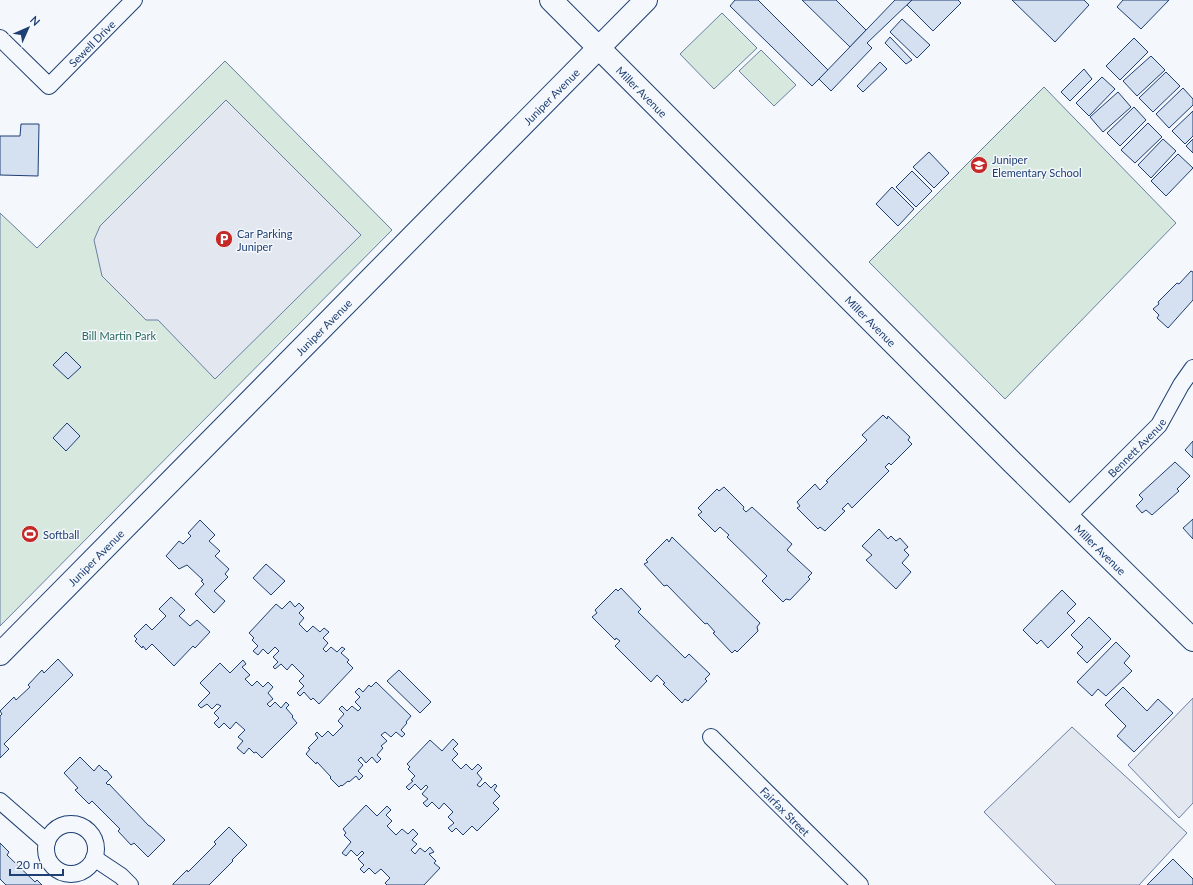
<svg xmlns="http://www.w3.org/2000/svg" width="1193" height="885" font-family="Lato,sans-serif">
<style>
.green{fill:#d7e8df;stroke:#687fa3}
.parking{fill:#e3e8f0;stroke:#687fa3}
.building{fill:#d5e0f0;stroke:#1d3f73}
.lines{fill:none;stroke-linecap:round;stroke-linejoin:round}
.street-casing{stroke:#1d3f73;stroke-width:18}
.secondary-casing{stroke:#1d3f73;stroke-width:24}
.street{stroke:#f4f7fb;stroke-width:16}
.secondary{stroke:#f4f7fb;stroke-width:22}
.labels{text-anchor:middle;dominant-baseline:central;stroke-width:3;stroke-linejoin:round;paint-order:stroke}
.street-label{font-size:11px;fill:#1d3f73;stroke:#f4f7fb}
.poi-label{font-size:11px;fill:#1d3f73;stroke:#f4f7fb;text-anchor:start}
.park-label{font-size:11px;fill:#2c6c60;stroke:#f4f7fb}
</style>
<rect width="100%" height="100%" fill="#f4f7fb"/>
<!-- green -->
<g class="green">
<path d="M722 13 757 48 714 89 680 54Z"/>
<path d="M761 50 796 85 774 106 739 71Z"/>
<path d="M225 61 392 230 0 626V213L37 248Z"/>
<path d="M1044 87 1176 223 1005 399 869 262Z"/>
</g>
<!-- parking -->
<g class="parking">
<path d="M226 100 361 235 215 379 158 320H146L102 276 94 240 100 226Z"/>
<path d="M1193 698V803L1179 818 1128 765Z"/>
<path d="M1072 727 1187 833 1139 885H1056L984 812Z"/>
</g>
<!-- building -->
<g class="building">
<path d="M735 0H758L828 70 812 86 730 6Z"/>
<path d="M802 0H836L866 30 850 47Z"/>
<path d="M895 0H912L867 43 872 48 831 91 819 79Z"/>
<path d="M912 0H958L961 3 933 31 907 5Z"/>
<path d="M1012 0H1084L1089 5 1055 42Z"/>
<path d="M1123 0H1169L1141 29 1117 7Z"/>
<path d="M902 19 930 45 917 58 890 32Z"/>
<path d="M890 37 912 60 906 64 885 43Z"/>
<path d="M1134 38 1148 52 1120 80 1106 66Z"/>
<path d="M1151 56 1165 70 1137 96 1123 81Z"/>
<path d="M880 62 887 69 863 92 857 86Z"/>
<path d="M1084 69 1092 79 1070 101 1061 92Z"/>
<path d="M1166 72 1180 86 1153 112 1139 98Z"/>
<path d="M1102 77 1115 89 1089 116 1076 103Z"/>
<path d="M1183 88 1193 99V105L1169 128 1156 114Z"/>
<path d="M1118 92 1131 107 1103 132 1090 117Z"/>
<path d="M1134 107 1146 120 1120 146 1107 133Z"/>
<path d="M1193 111V136L1185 144 1172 131Z"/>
<path d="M1148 123 1162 137 1135 163 1121 150Z"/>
<path d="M21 124H39L38 176 0 175V136H20Z"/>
<path d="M1163 139 1176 151 1151 178 1138 165Z"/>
<path d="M1193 139V153L1186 146Z"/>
<path d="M929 152 949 173 934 188 913 167Z"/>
<path d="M1178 154 1193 168 1166 196 1151 181Z"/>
<path d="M912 171 932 191 916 207 896 187Z"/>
<path d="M892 187 914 209 898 226 876 204Z"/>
<path d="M1191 271 1193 272V300L1168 328 1157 318 1159 315 1153 309 1159 304 1158 302 1177 283 1179 284Z"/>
<path d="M66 352 81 367 68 379 53 365Z"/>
<path d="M883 415 887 419 888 416 910 437 908 440 912 444 891 465 889 463 885 467 889 471 852 508 848 503 842 509 845 511 825 531 820 527 818 529 797 508 800 506 797 502 815 484 820 490 828 482 826 481 867 440 862 435Z"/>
<path d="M67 423 80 436 66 451 53 438Z"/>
<path d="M1193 441V458L1185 450Z"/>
<path d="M1175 462 1190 476 1177 489 1179 491 1152 515 1146 510 1142 513 1136 506 1143 499 1139 495Z"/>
<path d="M724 487 744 507 743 509 746 512 752 507 792 544 787 550 812 573 808 577 810 579 790 600 786 599 783 602 762 581 767 576 727 537 729 535 720 527 715 532 698 515 702 512 698 508 717 489 719 491Z"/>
<path d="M1193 519V539L1183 528Z"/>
<path d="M200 520 215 535 209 541 220 551 215 556 229 569 225 574 228 577 214 591 225 601 214 613 195 594 204 584 201 581 203 580 187 565 179 569 166 556 179 541 183 544 191 536 188 533Z"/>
<path d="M879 529 888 539 891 536 896 541 900 538 908 547 904 550 909 555 902 563 911 572 896 589 866 560 872 555 862 546Z"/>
<path d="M672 537 760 623 757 627 758 631 737 652 735 650 732 653 713 633 715 632 707 623 705 624 667 585 664 586 644 564 648 562 646 560 667 539 669 542Z"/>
<path d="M266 564 285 581 271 595 253 578Z"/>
<path d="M621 588 641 609 638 612 685 658 689 654 710 674 705 679 707 681 688 701 685 699 682 703 663 684 665 683 657 675 651 682 615 646 620 641 616 638 615 640 592 617 597 613 595 610 616 589 618 591Z"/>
<path d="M1062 590 1076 604 1067 613 1075 621 1048 648 1041 640 1037 644 1023 630Z"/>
<path d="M171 597 185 610 179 616 190 626 197 620 210 632 195 648 193 646 174 666 152 644 146 650 143 646 142 648 135 641 137 639 134 636 146 624 152 630 166 616 159 609Z"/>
<path d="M290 601 295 607 299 603 304 608 299 613 304 618 299 624 307 632 313 626 320 632 324 628 329 632 323 638 328 643 323 649 326 652 331 647 337 652 342 647 345 649 341 653 349 660 347 662 353 668 319 704 313 698 311 700 304 692 300 696 297 693 304 686 299 681 304 676 292 664 287 670 281 664 275 669 273 667 278 662 273 657 279 651 275 647 268 654 263 649 258 655 253 651 258 646 252 640 254 638 249 633 276 604 282 609Z"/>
<path d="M1089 617 1111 639 1087 663 1077 653 1083 647 1071 635Z"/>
<path d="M1116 642 1130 656 1124 663 1132 671 1106 696 1098 689 1092 696 1077 682Z"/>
<path d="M58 659 73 675 4 744 9 749 0 758V716L2 714 0 711 14 697 16 700 30 687 28 685 42 670 44 673Z"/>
<path d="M243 660 246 664 242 667 250 675 245 679 252 686 257 681 263 687 268 682 273 687 268 693 273 699 267 704 270 707 275 702 281 708 286 702 289 705 286 708 293 716 292 717 297 723 262 758 256 752 254 753 249 748 244 754 237 748 243 741 238 737 245 730 236 722 230 729 224 723 219 728 214 723 219 718 214 713 221 706 217 704 212 709 207 704 201 708 198 705 210 693 200 683 220 663 230 673Z"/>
<path d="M399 670 431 702 420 713 387 681Z"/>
<path d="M376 682 411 716 406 722 407 723 401 730 405 734 402 737 396 732 391 737 385 732 381 735 387 741 381 746 383 748 377 755 381 759 377 763 372 757 366 763 361 757 358 760 363 765 358 771 363 776 359 780 356 776 349 782 348 781 342 786 341 785 339 787 330 778 331 777 317 762 316 764 306 754 310 749 308 748 318 738 315 734 317 732 322 737 328 731 333 736 343 726 338 721 344 714 339 709 342 706 347 711 352 706 358 711 361 708 355 702 360 697 355 692 359 688 363 692 369 685 371 687Z"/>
<path d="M1123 687 1147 711 1158 699 1173 713 1134 752 1117 736 1126 726 1105 705Z"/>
<path d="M453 739 458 744 453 749 458 754 452 760 461 769 466 764 472 770 478 764 482 768 477 773 482 779 477 785 480 787 485 782 491 788 495 784 497 786 494 790 500 796 493 803 499 809 477 831 472 826 463 835 456 828 452 832 448 828 454 823 448 817 453 812 444 803 439 809 432 802 427 807 423 803 428 799 422 794 428 787 426 785 421 790 415 784 409 790 406 787 413 781 411 780 415 776 408 769 410 767 407 764 430 740 442 751Z"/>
<path d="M80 757 94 771 99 765 105 771 106 770 112 777 106 783 108 785 109 784 149 826H150L165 840 148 857 134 843 131 845 118 831 120 829 92 801 89 804 75 790 78 788 64 773Z"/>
<path d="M366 805 377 816 387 806 391 810 386 815 392 821 387 826 396 835 402 829 408 834 413 829 418 834 412 840 417 844 411 850 415 854 420 848 425 852 430 847 434 852 429 854 436 861 434 863 440 868 424 885H387L385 883 390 878 381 869 375 874 369 868 364 873 360 869 364 865 358 859 364 853 362 851 357 856 351 850 346 856 342 853 351 842 344 835 346 833 343 829Z"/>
<path d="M229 827 247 845 232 860 233 861 209 885H173V884L187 870 188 872 216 844 214 842Z"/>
<path d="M0 843 9 852 7 855 35 882 37 880 42 885H6L0 879Z"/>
<path d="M1173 859 1193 879V885H1147Z"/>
</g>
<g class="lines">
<defs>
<g id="street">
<path id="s1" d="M0 38 49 86 134 0"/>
<path id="s2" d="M1068 516 1159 425 1181 385 1193 368"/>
<path id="s3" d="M711 737 860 885"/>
<path d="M0 801 47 842"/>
<circle cx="71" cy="849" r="25"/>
<path d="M94 858 121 876 130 885"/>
</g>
<g id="secondary">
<path id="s4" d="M551 0 1013 463 1193 640"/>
<path id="s5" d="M0 654 646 0"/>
</g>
</defs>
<!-- street casing -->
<use href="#street" class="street-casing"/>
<!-- secondary casing -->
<use href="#secondary" class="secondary-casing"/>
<!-- street -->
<use href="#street" class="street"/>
<!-- secondary -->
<use href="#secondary" class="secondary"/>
</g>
<!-- icons -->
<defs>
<symbol id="school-disc" viewBox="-11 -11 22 22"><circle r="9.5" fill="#c62828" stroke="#f4f7fb"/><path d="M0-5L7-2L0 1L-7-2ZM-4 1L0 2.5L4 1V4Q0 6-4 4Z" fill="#fff"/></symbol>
<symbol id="parking-disc" viewBox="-11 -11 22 22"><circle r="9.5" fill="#c62828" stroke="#f4f7fb"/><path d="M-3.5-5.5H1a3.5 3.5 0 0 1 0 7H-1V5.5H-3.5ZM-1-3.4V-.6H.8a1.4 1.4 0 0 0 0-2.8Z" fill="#fff"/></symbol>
<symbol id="stadium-disc" viewBox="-11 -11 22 22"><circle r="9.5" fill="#c62828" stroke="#f4f7fb"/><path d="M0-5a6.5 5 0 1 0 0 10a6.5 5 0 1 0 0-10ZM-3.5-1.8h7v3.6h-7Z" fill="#fff"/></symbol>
</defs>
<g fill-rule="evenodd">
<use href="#school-disc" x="969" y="155" width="20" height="20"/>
<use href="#parking-disc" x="214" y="229" width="20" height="20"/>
<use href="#stadium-disc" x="20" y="524" width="20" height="20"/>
</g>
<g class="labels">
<!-- street labels -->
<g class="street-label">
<text stroke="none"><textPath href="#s1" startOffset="129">Sewell Drive</textPath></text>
<text stroke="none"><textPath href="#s4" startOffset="129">Miller Avenue</textPath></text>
<text stroke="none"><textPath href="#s5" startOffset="784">Juniper Avenue</textPath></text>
<text stroke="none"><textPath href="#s4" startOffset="453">Miller Avenue</textPath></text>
<text stroke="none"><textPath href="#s5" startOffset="460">Juniper Avenue</textPath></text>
<text stroke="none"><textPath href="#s2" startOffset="97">Bennett Avenue</textPath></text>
<text stroke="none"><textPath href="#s4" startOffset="777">Miller Avenue</textPath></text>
<text stroke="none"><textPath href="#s5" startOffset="136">Juniper Avenue</textPath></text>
<text stroke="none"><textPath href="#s3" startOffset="105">Fairfax Street</textPath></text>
</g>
<!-- poi labels -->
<g class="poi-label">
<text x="992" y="159">Juniper<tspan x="992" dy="13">Elementary School</tspan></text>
<text x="237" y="233">Car Parking<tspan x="237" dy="13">Juniper</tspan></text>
<text x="43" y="534">Softball</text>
</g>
<!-- park labels -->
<g class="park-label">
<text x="119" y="335">Bill Martin Park</text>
</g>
</g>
<!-- north arrow -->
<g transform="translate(28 28) rotate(45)" stroke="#f4f7fb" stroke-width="3" paint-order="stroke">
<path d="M0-3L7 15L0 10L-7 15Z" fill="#1d3f73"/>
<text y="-6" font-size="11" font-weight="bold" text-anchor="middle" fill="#1d3f73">N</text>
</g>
<!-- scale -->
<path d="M10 869v6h53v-6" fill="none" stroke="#1d3f73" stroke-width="2"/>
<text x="16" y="869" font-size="12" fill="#1d3f73" stroke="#f4f7fb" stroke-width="3" paint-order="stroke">20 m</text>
</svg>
